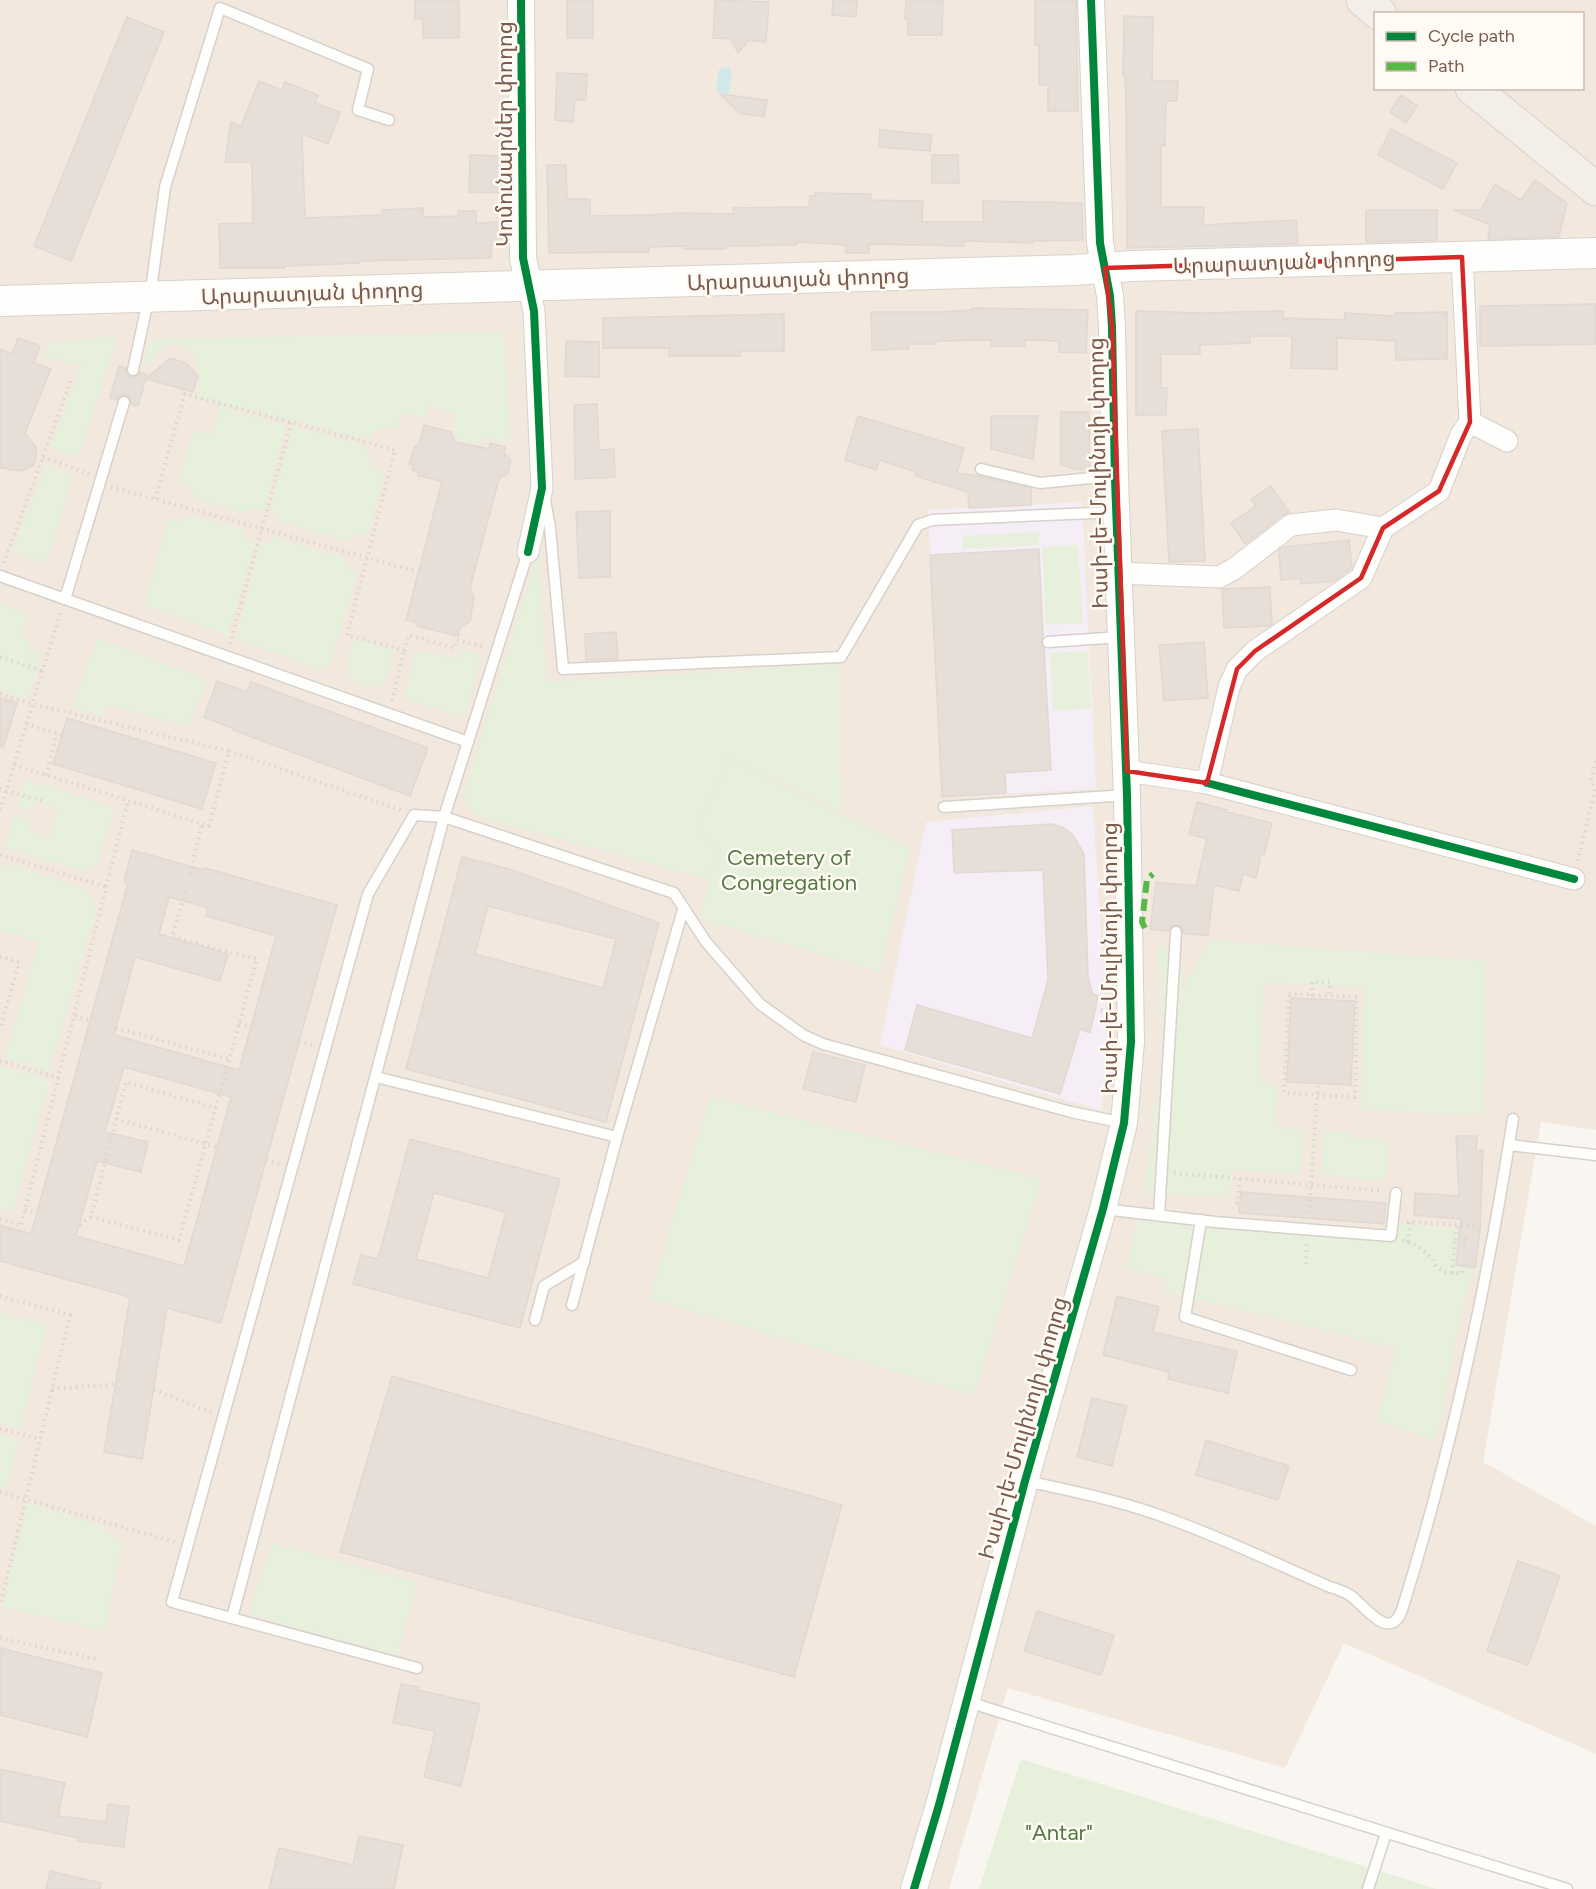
<svg xmlns="http://www.w3.org/2000/svg" width="1596" height="1889" font-family="Figtree,'Noto Sans Armenian',sans-serif">
<style>
.residential{fill:#f2e8de;fill-rule:evenodd}
.education{fill:#f6eef6}
.green{fill:#e7f0db}
.water{fill:#d0e8ea}
.building{fill:#e6ded7;stroke:#e2d8d2;stroke-width:1.5;fill-rule:evenodd}
.lines{fill:none;stroke-linecap:round;stroke-linejoin:round}
.service-casing{stroke:#d7d1cb;stroke-width:13}
.minor-casing{stroke:#d7d1cb;stroke-width:23}
.tertiary-casing{stroke:#d7d1cb;stroke-width:28}
.secondary-casing{stroke:#d9d2cb;stroke-width:32}
.primary-casing{stroke:#dad1cc;stroke-width:35}
.path{stroke:#dcd5d0;stroke-width:4;stroke-dasharray:1.5 4.5;stroke-linecap:butt}
.service{stroke:#fefefd;stroke-width:10}
.minor{stroke:#fefefd;stroke-width:21}
.tertiary{stroke:#fefefd;stroke-width:26}
.secondary{stroke:#fefefd;stroke-width:30}
.primary{stroke:#f3eee8;stroke-width:33}
.quiet{stroke:#58b947;stroke-width:6;stroke-dasharray:12 6;stroke-linecap:butt}
.cycleway-casing{stroke:#fffaf3;stroke-width:11}
.cycleway{stroke:#00873e;stroke-width:8}
.marked{fill:none;stroke:#d62828;stroke-width:4.5;stroke-linejoin:round}
.labels{text-anchor:middle;dominant-baseline:central;stroke-width:5;stroke-linejoin:round;paint-order:stroke}
.street-label{font-size:22px;fill:#7a5c4d;stroke:#fffaf3}
.park-label{font-size:22px;fill:#537a41;stroke:#fffaf3}
</style>
<rect width="100%" height="100%" fill="#f9f5f0"/>
<!-- residential -->
<path class="residential" d="M0 0H1596V1130L1541 1122 1483 1462 1596 1526V1754L1344 1643 1285 1768 1008 1688 949 1889H0ZM1376 14H1582V88H1376Z"/>
<!-- education -->
<g class="education">
<path d="M1082 502 1096 789 942 797 928 510Z"/>
<path d="M1093 806 1109 1068 1100 1110 880 1045 926 822Z"/>
</g>
<!-- green -->
<g class="green">
<path d="M504 332 511 443 483 437 481 444 455 439 454 413 428 407 425 418 402 413 398 430 386 427 373 434 370 440 196 398 200 375 191 348 166 343 147 365 142 364 149 339Z"/>
<path d="M118 335 79 458 50 448 81 365 44 357 48 344Z"/>
<path d="M220 407 286 425 264 511 252 508 250 514 195 499 190 486 178 483 193 431 213 435Z"/>
<path d="M293 426 370 447 367 456 375 469 386 471 368 536 356 534 349 541 277 521 278 515 269 512Z"/>
<path d="M46 465 74 474 47 563 13 551Z"/>
<path d="M190 515 246 530 244 537 256 540 228 636 144 605 168 519 180 522Z"/>
<path d="M1039 532V545L963 549V536Z"/>
<path d="M272 537 343 557 346 567 358 572 331 663 326 668 320 670 236 639 260 541 270 544Z"/>
<path d="M1078 545 1083 623 1046 625 1042 547Z"/>
<path d="M539 550 546 682 840 664 841 812 728 757 697 828 717 853 709 880 475 815C466 809 464 804 464 793Z"/>
<path d="M0 603 28 613 22 631 31 648 43 652 28 700 0 691Z"/>
<path d="M97 638 208 680 189 726 108 705 102 716 72 708Z"/>
<path d="M353 639 395 650 388 678 378 687 353 681C344 666 350 656 353 639Z"/>
<path d="M415 650 460 659 463 650 482 655 466 713 459 716 404 699Z"/>
<path d="M1088 651 1091 709 1053 710 1050 653Z"/>
<path d="M728 759 910 848 880 972 700 919 718 853 699 827Z"/>
<path d="M25 780 115 807 97 865 85 872 5 848 14 816 31 821 28 831 50 837 58 809 36 802 33 811 18 806Z"/>
<path d="M8 864 85 888 97 909 49 1071 5 1058 39 942 0 930V869Z"/>
<path d="M1210 940 1486 961 1484 1115 1361 1110 1364 987 1264 983 1259 1080 1278 1085 1274 1127 1304 1130 1300 1174 1234 1169 1229 1197 1144 1193 1163 1048 1157 945 1180 948 1183 987Z"/>
<path d="M0 1066 50 1080 14 1207 8 1211 0 1208Z"/>
<path d="M710 1097 1042 1179 974 1395 649 1299Z"/>
<path d="M1323 1130 1350 1132 1351 1138 1389 1139 1386 1180 1322 1175Z"/>
<path d="M1137 1219 1393 1238 1395 1223 1483 1231 1462 1310 1436 1441 1377 1421 1396 1348 1165 1292 1167 1278 1127 1269Z"/>
<path d="M0 1313 47 1325 20 1429 0 1424Z"/>
<path d="M0 1434 19 1439 6 1489 0 1487Z"/>
<path d="M27 1503 103 1526 113 1537 122 1542 105 1631 2 1607Z"/>
<path d="M272 1543 418 1582 397 1655 249 1614Z"/>
<path d="M1021 1759 1437 1889H979Z"/>
</g>
<!-- water -->
<path class="water" d="M724 67 729 68 731 72 730 91 724 96 717 91 718 71Z"/>
<!-- building -->
<g class="building">
<path d="M415 0H459V38H423V19H415Z"/>
<rect x="567" y="0" width="26" height="38"/>
<path d="M715 0 769 2 766 42 749 40 738 53 731 39 713 38Z"/>
<path d="M833 0H857L856 17 832 15Z"/>
<path d="M906 0H943L942 35H908V19H905Z"/>
<path d="M1035 0H1076L1078 111H1048V85H1039V45H1035Z"/>
<path d="M1124 16 1153 17 1152 81H1178L1177 101H1166L1165 146H1161V207H1204L1203 225 1296 220 1298 244 1127 248 1126 100 1125 75H1123Z"/>
<path d="M127 17 164 32 71 261 34 246Z"/>
<path d="M557 73 587 74 586 100H575L573 122 555 120Z"/>
<path d="M259 81 282 90 285 82 318 95 315 103 340 112 328 144 302 134 305 218 382 215V210L423 208V217L458 216V211H476V223L504 222V245H491V258L360 261V263L285 266V268H220L219 224 253 223 252 162H225L231 122 241 126Z"/>
<path d="M720 94 767 100 764 117 739 113Z"/>
<path d="M1401 95 1417 106 1406 123 1390 112Z"/>
<path d="M1391 129 1457 163 1443 189 1378 155Z"/>
<path d="M880 130 932 135 930 151 879 147Z"/>
<path d="M470 155 505 156 504 193 469 192Z"/>
<path d="M932 155H958L959 183H932Z"/>
<path d="M547 165H566L567 199H590V216L652 215 678 213 734 214 733 208 809 207 810 196H815V193L871 194 870 200 923 201 922 222H983V201L1082 203 1083 240 1033 241V243L964 241V246L869 244V253H846V245L797 242V245L726 246V249H684V246L649 247V252L549 253Z"/>
<path d="M1535 180 1567 203 1559 237 1488 239 1490 225 1454 210H1482L1481 209 1495 184 1521 200Z"/>
<path d="M1366 210H1437V240L1366 242Z"/>
<path d="M1596 304V344L1480 346V306Z"/>
<path d="M972 308 1088 310 1086 353 1059 352V341L1025 340V346H991V340L936 341V344H908L909 349 872 350 871 312H943L972 310Z"/>
<path d="M1136 311 1200 313 1283 311V318L1344 320 1345 313 1395 316V313L1447 312V359L1396 360 1395 341 1337 338V369L1291 368 1292 336H1250V343L1200 345V354H1161V388H1167L1166 415H1136Z"/>
<path d="M784 314V351H740V356H669V348H603V318Z"/>
<path d="M18 338 40 346 34 363 51 369 25 433 36 447V460L33 466 21 471 0 468V349L12 354Z"/>
<path d="M566 341 599 342V377L565 376Z"/>
<path d="M170 358 186 363 198 376 193 392 146 379Z"/>
<path d="M119 366 126 368V373L131 377H136L140 372 147 374 138 406 131 404 130 397 126 395 119 396 117 400 110 398Z"/>
<path d="M597 404 599 450 614 449 615 477 575 479 574 405Z"/>
<path d="M1061 412H1089L1090 469H1075L1061 465Z"/>
<path d="M858 416 964 448 957 473 978 476 1031 488V505L969 508 968 492 915 476 916 472 880 460 876 470 845 460Z"/>
<path d="M991 416H1038L1033 459 991 449Z"/>
<path d="M424 425 451 432 455 442 489 449 490 443 505 447 504 453 511 460 508 473 499 479 470 588 474 598 470 621 460 628 458 636 417 626 418 623 406 620 442 481 418 476V472L412 470 413 465 409 464 414 447 419 444Z"/>
<path d="M1198 429 1205 561 1169 562 1162 431Z"/>
<path d="M1271 486 1289 512 1283 515 1245 544 1231 523 1256 506 1251 499Z"/>
<path d="M610 511V577L579 578 576 512Z"/>
<path d="M1349 540 1352 567 1335 581 1301 584 1300 578 1281 580 1279 550 1284 547Z"/>
<path d="M1039 549 1043 636 1041 642 1044 648 1051 770 1005 773 1006 793 942 797 930 555Z"/>
<path d="M1270 587 1272 624 1269 626 1224 628 1222 589Z"/>
<path d="M616 632 618 659 586 660 585 634Z"/>
<path d="M1204 642 1208 698 1164 701 1159 645Z"/>
<path d="M217 681 247 692 251 682 428 748 410 796 233 730 234 729 204 717Z"/>
<path d="M0 698 17 703 3 748 0 747Z"/>
<path d="M67 718 216 763 202 809 53 764Z"/>
<path d="M1197 802 1227 810 1226 812 1272 823 1264 855 1261 854 1256 878 1243 874 1239 891 1214 885 1208 936 1183 933 1182 928 1177 925 1172 926 1169 931 1150 929 1156 882 1196 886 1207 839 1189 834Z"/>
<path d="M1052 824 1064 828 1073 835 1084 854 1088 977 1092 993 1098 996 1090 1033 1080 1029 1060 1094 905 1050 917 1005 1032 1038 1048 980 1043 870 954 873 952 830Z"/>
<path d="M132 850 204 870 205 868 337 905 221 1323 167 1308 142 1459 104 1452 130 1297 0 1261V1225L31 1234 128 883 124 882ZM169 897 208 908 206 916 276 936 239 1070 114 1035 135 957 220 981 228 954 159 934ZM124 1067 231 1097 184 1266 76 1236 97 1161 141 1172 148 1142 105 1132Z"/>
<path d="M462 857 509 869 659 923 606 1122 406 1069ZM488 906 616 939 603 988 475 954Z"/>
<path d="M1291 998 1355 1001 1351 1085 1287 1082Z"/>
<path d="M813 1052 865 1065 856 1102 803 1089Z"/>
<path d="M1456 1136H1477L1476 1150H1483L1480 1231 1475 1268 1456 1265 1461 1219 1414 1215 1415 1193 1459 1196Z"/>
<path d="M410 1139 560 1179 520 1328 353 1284 361 1255 378 1259ZM434 1193 506 1212 488 1278 416 1259Z"/>
<path d="M1241 1192 1386 1203 1384 1224 1239 1213Z"/>
<path d="M1117 1296 1159 1307 1153 1332 1237 1351 1228 1393 1168 1379 1169 1372 1103 1355Z"/>
<path d="M392 1376 842 1505 794 1677 340 1552Z"/>
<path d="M1092 1398 1127 1406 1112 1466 1077 1457Z"/>
<path d="M1206 1440 1289 1466 1278 1500 1196 1475Z"/>
<path d="M1518 1561 1560 1576 1528 1665 1487 1651Z"/>
<path d="M1037 1611 1114 1635 1101 1675 1024 1651Z"/>
<path d="M0 1648 102 1673 87 1737 0 1715Z"/>
<path d="M401 1684 419 1687 418 1690 480 1704 461 1786 424 1777 435 1731 393 1723Z"/>
<path d="M0 1769 65 1783 58 1816 106 1822 108 1804 129 1807 124 1847 78 1841V1838L0 1821Z"/>
<path d="M359 1836 403 1845 394 1889H269L279 1848 353 1865Z"/>
<path d="M50 1871 101 1883 100 1889H46Z"/>
</g>
<g class="lines">
<defs>
<g id="service">
<path d="M133 370 152 282 165 187 220 8 368 69 358 110 389 120"/>
<path d="M981 469 1040 483 1091 478 1115 479"/>
<path d="M545 500 550 528 563 669 841 657 918 525 932 520 1117 512"/>
<path d="M0 576 468 742 528 552"/>
<path d="M65 599 124 402"/>
<path d="M1048 642 1120 637"/>
<path d="M944 807 1127 795"/>
<path d="M376 1077 617 1137"/>
<path d="M1509 1145 1596 1155"/>
<path d="M1103 1209 1215 1222 1391 1236 1396 1193"/>
<path d="M1159 1215 1176 932"/>
<path d="M1201 1220 1185 1317 1351 1370"/>
<path d="M572 1305 617 1137 683 910"/>
<path d="M535 1320 544 1286 584 1262"/>
<path d="M1026 1481C1076 1492 1127 1502 1175 1521 1227 1540 1279 1565 1330 1587 1337 1589 1345 1592 1351 1596 1365 1606 1390 1643 1402 1610 1452 1450 1487 1285 1513 1119"/>
<path d="M232 1618 444 817 468 742"/>
<path d="M417 1668 172 1602 368 894 414 815 444 817 674 893 706 942 760 1004 803 1035 823 1044 1071 1112 1124 1123"/>
<path d="M968 1702 1567 1889"/>
<path d="M1368 1889 1386 1833"/>
</g>
<g id="minor">
<path d="M1462 257 1470 422 1507 441"/>
<path d="M528 552 542 488 534 311 529 287"/>
<path d="M1118 573 1219 577 1234 569 1291 525 1336 520 1383 528 1439 491 1461 435 1470 422"/>
<path d="M1127 771 1207 783 1229 687 1237 669 1255 651 1361 578 1383 528"/>
<path d="M1207 783 1574 879"/>
</g>
<g id="tertiary">
<path d="M521 0 523 258 529 287"/>
<path d="M914 1889 939 1805 1025 1481 1103 1209 1124 1123 1131 1042 1127 795 1115 479 1112 327 1110 296 1100 243 1091 0"/>
</g>
<path id="secondary" d="M0 301 1074 270 1133 266 1596 253"/>
<g id="primary">
<path d="M1363 0 1380 14"/>
<path d="M1472 88 1596 189"/>
</g>
</defs>
<!-- service casing -->
<use href="#service" class="service-casing"/>
<!-- minor casing -->
<use href="#minor" class="minor-casing"/>
<!-- tertiary casing -->
<use href="#tertiary" class="tertiary-casing"/>
<!-- secondary casing -->
<use href="#secondary" class="secondary-casing"/>
<!-- primary casing -->
<use href="#primary" class="primary-casing"/>
<!-- path -->
<g class="path">
<path d="M43 457 89 474"/>
<path d="M111 487 419 572"/>
<path d="M155 499 185 394 395 450 347 635 404 650 409 635 454 648 457 640 484 647"/>
<path d="M4 563 72 377"/>
<path d="M230 644 291 423"/>
<path d="M0 657 42 671"/>
<path d="M0 694 32 704 229 751"/>
<path d="M392 701 404 650"/>
<path d="M26 724 62 735"/>
<path d="M14 765 209 826 229 751 403 811"/>
<path d="M46 775 57 734"/>
<path d="M0 789 42 801"/>
<path d="M0 810 61 611"/>
<path d="M0 855 107 887"/>
<path d="M1578 861 1595 789 1591 781 1596 761"/>
<path d="M190 874 202 823"/>
<path d="M0 957 19 962 0 1029"/>
<path d="M1289 994 1357 997 1355 1097 1284 1093Z"/>
<path d="M1312 996V982H1330L1329 997"/>
<path d="M1095 1009 1110 1012"/>
<path d="M75 1016 90 1020"/>
<path d="M239 1024 251 1027"/>
<path d="M116 1028 229 1059"/>
<path d="M299 1041 313 1045"/>
<path d="M0 1061 59 1078"/>
<path d="M116 1119 217 1147"/>
<path d="M266 1160 280 1164"/>
<path d="M1174 1173 1382 1191"/>
<path d="M1240 1179 1237 1203H1240"/>
<path d="M25 1210 37 1213"/>
<path d="M1309 1213 1318 1083"/>
<path d="M91 1217 179 1240 257 959 172 937 186 890"/>
<path d="M0 1219 21 1226 128 800"/>
<path d="M1407 1222 1478 1226"/>
<path d="M80 1225 91 1217 126 1082 216 1108"/>
<path d="M1403 1240 1419 1247 1433 1259 1436 1266 1445 1272 1461 1274 1463 1266"/>
<path d="M1455 1240 1458 1225"/>
<path d="M1408 1242 1410 1222"/>
<path d="M1306 1264 1307 1243"/>
<path d="M1452 1273 1455 1240H1465L1464 1246"/>
<path d="M0 1296 70 1315 0 1606"/>
<path d="M52 1389 115 1384"/>
<path d="M154 1390 211 1412"/>
<path d="M0 1429 40 1439"/>
<path d="M0 1492 175 1542"/>
<path d="M0 1638 96 1659"/>
</g>
<!-- service -->
<use href="#service" class="service"/>
<!-- minor -->
<use href="#minor" class="minor"/>
<!-- tertiary -->
<use href="#tertiary" class="tertiary"/>
<!-- secondary -->
<use href="#secondary" class="secondary"/>
<!-- primary -->
<use href="#primary" class="primary"/>
<!-- quiet -->
<path class="quiet" d="M1145 928 1142 922 1147 879 1153 874"/>
<defs>
<g id="cycleway">
<path d="M521 0 523 258 534 311 542 488 528 552"/>
<path d="M1207 783 1574 879"/>
<path d="M914 1889 939 1805 1025 1481 1103 1209 1124 1123 1131 1042 1127 795 1115 479 1112 327 1110 296 1100 243 1091 0"/>
</g>
</defs>
<!-- cycleway casing -->
<use href="#cycleway" class="cycleway-casing"/>
<!-- cycleway -->
<use href="#cycleway" class="cycleway"/>
</g>
<!-- marked area -->
<path class="marked" d="M1462 257 1470 422 1439 491 1383 528 1361 578 1255 651 1237 669 1207 783 1127 771 1112 327 1105 268Z"/>
<g class="labels">
<!-- street labels -->
<g class="street-label">
<text transform="translate(504 134) rotate(-90)">Կոմունարներ փողոց</text>
<text transform="translate(1284 262) rotate(-2)">Արարատյան փողոց</text>
<text transform="translate(798 279) rotate(-2)">Արարատյան փողոց</text>
<text transform="translate(312 293) rotate(-2)">Արարատյան փողոց</text>
<text transform="translate(1098 473) rotate(-91)">Իսսի-լե-Մուլինոյի փողոց</text>
<text transform="translate(1109 958) rotate(-90)">Իսսի-լե-Մուլինոյի փողոց</text>
<text transform="translate(1023 1428) rotate(-74)">Իսսի-լե-Մուլինոյի փողոց</text>
</g>
<!-- park labels -->
<g class="park-label">
<text x="789" y="857">Cemetery of<tspan x="789" dy="25">Congregation</tspan></text>
<text x="1059" y="1832">"Antar"</text>
</g>
</g>
<!-- legend -->
<rect x="1374" y="12" width="210" height="78" fill="#fffaf3" stroke="#cabbb1" stroke-width="1.5"/>
<rect x="1386" y="32" width="30" height="9" fill="#00873e" stroke="#cabbb1" stroke-width="1.5"/>
<text x="1428" y="42" font-size="18" fill="#7a5c4d">Cycle path</text>
<rect x="1386" y="62" width="30" height="9" fill="#58b947" stroke="#cabbb1" stroke-width="1.5"/>
<text x="1428" y="72" font-size="18" fill="#7a5c4d">Path</text>
</svg>
